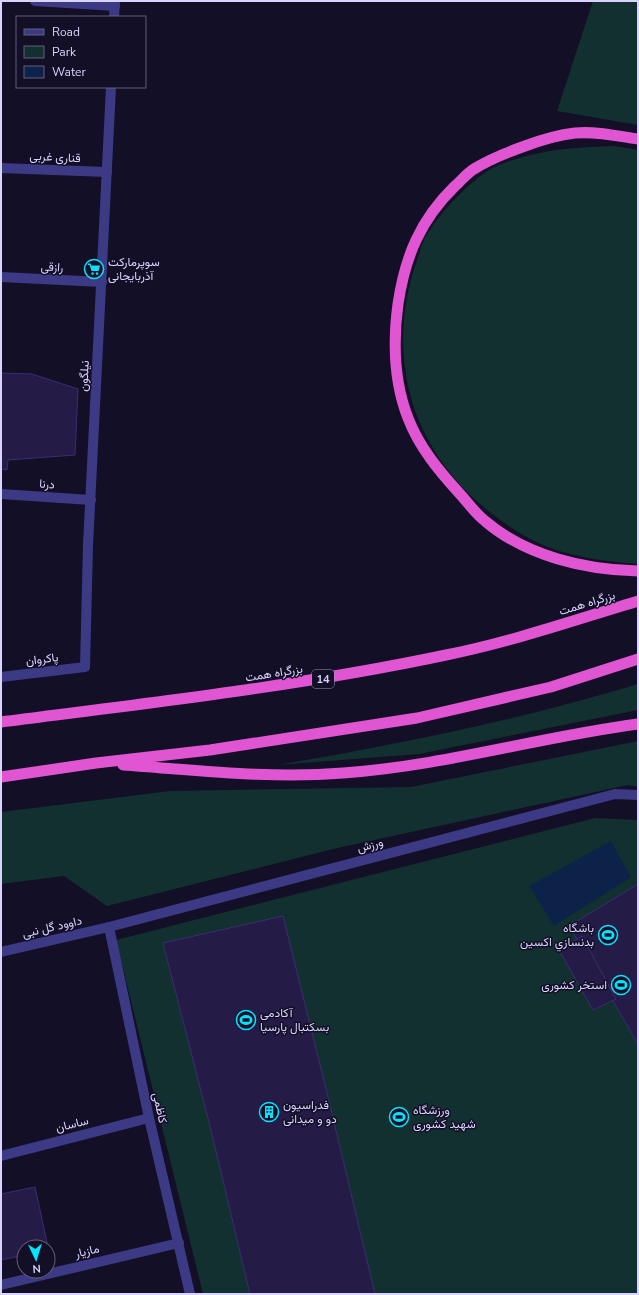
<svg xmlns="http://www.w3.org/2000/svg" width="639" height="1295" font-family="'Nunito Sans',Vazirmatn,sans-serif">
<style>
.green{fill:#12302f}
.water{fill:#0c2248}
.building{fill:#241b47;stroke:#3b2d73}
.lines{fill:none;stroke-linecap:round;stroke-linejoin:round}
.service{stroke:#3d3a85;stroke-width:10}
.minor{stroke:#3d3a85;stroke-width:10}
.trunk{stroke:#e055d1;stroke-width:11}
.labels{text-anchor:middle;dominant-baseline:central;stroke-width:3;stroke-linejoin:round;paint-order:stroke}
.shield{fill:#130f26;stroke:#9e99be;stroke-width:1}
.shield-label{font-size:11px;font-weight:bold;fill:#d9d4ff}
.street-label{font-size:12px;fill:#d9d4ff;stroke:#130f26}
.poi-label{font-size:12px;fill:#d9d4ff;stroke:#130f26;text-anchor:start}
</style>
<rect width="100%" height="100%" fill="#130f26"/>
<!-- green -->
<g class="green">
<path d="M593 1H638V125L557 111Z"/>
<path d="M614 146 638 150V564C610 562 580 558 553 549 530 541 509 527 491 513 410 450 384 355 417 260 420 253 421 246 424 240 436 216 474 175 499 165 536 150 574 147 614 146Z"/>
<path d="M638 684V710L419 754 277 765C399 744 519 720 638 684Z"/>
<path d="M638 741V787L628 785 333 849 107 906 64 876 1 884V812L170 791 411 787Z"/>
<path d="M595 818 638 820V1294H203L116 940Z"/>
</g>
<!-- water -->
<path class="water" d="M611 841 631 877 554 926 529 886Z"/>
<!-- building -->
<g class="building">
<path d="M1 373 32 374 78 389 75 455 8 460 7 470 1 469Z"/>
<path d="M638 884V1044L569 926Z"/>
<path d="M283 916 328 1097 375 1294H250L210 1126 163 943Z"/>
<path d="M582 936 616 999 593 1010 559 950Z"/>
<path d="M35 1187 48 1247H24V1255L1 1260V1194Z"/>
</g>
<g class="lines">
<!-- service -->
<g class="service">
<path d="M35 1 115 6"/>
<path d="M1 277 102 282"/>
</g>
<!-- minor -->
<g class="minor">
<path d="M114 17 115 1"/>
<path d="M1 168 107 172"/>
<path d="M1 494 91 500"/>
<path d="M1 677 85 667 88 545 111 87"/>
<path d="M109 927 149 1118 190 1294"/>
<path d="M1 952 109 927 615 794 638 795"/>
<path d="M1 1156 149 1118"/>
<path d="M1 1285 179 1243"/>
</g>
<!-- trunk -->
<g class="trunk">
<path d="M638 139C618 136 596 131 575 133 558 135 541 140 525 146 508 152 490 159 474 169 467 173 461 181 455 186 420 220 405 257 398 304 393 341 394 382 408 418 419 447 439 471 460 494 468 503 476 514 485 521 526 556 585 570 638 571"/>
<path d="M1 722C150 703 299 686 446 655 511 642 575 620 638 601"/>
<path d="M123 765C196 770 270 779 343 773 443 766 539 737 638 724"/>
<path d="M1 777 96 763 210 750 417 718 551 687 638 659"/>
</g>
</g>
<!-- icons -->
<defs>
<symbol id="supermarket-ring" viewBox="-11 -11 22 22"><circle r="9.5" fill="#130f26" stroke="#00e5ff" stroke-width="1.5"/><path d="M-6-5.5h2.5l.6 2H6L4.5 2H-2.5L-4.4-4H-6ZM-1.5 3.2a1.3 1.3 0 1 0 .1 0ZM3 3.2a1.3 1.3 0 1 0 .1 0Z" fill="#00e5ff"/></symbol>
<symbol id="stadium-ring" viewBox="-11 -11 22 22"><circle r="9.5" fill="#130f26" stroke="#00e5ff" stroke-width="1.5"/><path d="M0-5a6.5 5 0 1 0 0 10a6.5 5 0 1 0 0-10ZM-3.5-1.8h7v3.6h-7Z" fill="#00e5ff"/></symbol>
<symbol id="building-ring" viewBox="-11 -11 22 22"><circle r="9.5" fill="#130f26" stroke="#00e5ff" stroke-width="1.5"/><path d="M-4-6H4V6H1V3H-1V6H-4ZM-2.5-4.3h1.7v1.8h-1.7ZM.8-4.3h1.7v1.8H.8ZM-2.5-1h1.7V.8h-1.7ZM.8-1h1.7V.8H.8Z" fill="#00e5ff"/></symbol>
</defs>
<g fill-rule="evenodd">
<use href="#supermarket-ring" x="83" y="258" width="22" height="22"/>
<use href="#stadium-ring" x="597" y="924" width="22" height="22"/>
<use href="#stadium-ring" x="610" y="974" width="22" height="22"/>
<use href="#stadium-ring" x="235" y="1009" width="22" height="22"/>
<use href="#building-ring" x="258" y="1101" width="22" height="22"/>
<use href="#stadium-ring" x="388" y="1106" width="22" height="22"/>
</g>
<g class="labels">
<!-- shield labels -->
<rect class="shield" x="312" y="670" width="22" height="18" rx="3"/>
<g class="shield-label">
<text x="323" y="679">14</text>
</g>
<!-- street labels -->
<g class="street-label">
<text transform="translate(55 157) rotate(3)">قناری غربی</text>
<text transform="translate(52 267) rotate(3)">رازقی</text>
<text transform="translate(84 376) rotate(-87)">نیلگون</text>
<text transform="translate(47 484) rotate(4)">درنا</text>
<text transform="translate(587 603) rotate(-17)">بزرگراه همت</text>
<text transform="translate(42 659) rotate(-7)">پاکروان</text>
<text transform="translate(274 673) rotate(-9)">بزرگراه همت</text>
<text transform="translate(370 845) rotate(-15)">ورزش</text>
<text transform="translate(52 927) rotate(-13)">داوود گل نبی</text>
<text transform="translate(160 1108) rotate(78)">کاظمی</text>
<text transform="translate(72 1124) rotate(-14)">ساسان</text>
<text transform="translate(87 1251) rotate(-13)">مازیار</text>
</g>
<!-- poi labels -->
<g class="poi-label">
<text x="108" y="262">سوپرمارکت<tspan x="108" dy="14">آذربایجانی</tspan></text>
<text x="594" y="928" text-anchor="end">باشگاه<tspan x="594" dy="14">بدنسازي اكسين</tspan></text>
<text x="607" y="985" text-anchor="end">استخر کشوری</text>
<text x="260" y="1013">آکادمی<tspan x="260" dy="14">بسکتبال پارسیا</tspan></text>
<text x="283" y="1105">فدراسیون<tspan x="283" dy="14">دو و میدانی</tspan></text>
<text x="413" y="1110">ورزشگاه<tspan x="413" dy="14">شهید کشوری</tspan></text>
</g>
</g>
<!-- border -->
<rect width="639" height="1295" fill="none" stroke="#d9d4ff" stroke-width="4"/>
<!-- legend -->
<rect x="16" y="16" width="130" height="72" fill="#130f26" stroke="#625e7d"/>
<rect x="24" y="29" width="20" height="6" fill="#3d3a85" stroke="#625e7d"/>
<text x="52" y="36" font-size="12" fill="#d9d4ff">Road</text>
<rect x="24" y="46" width="20" height="12" fill="#12302f" stroke="#625e7d"/>
<text x="52" y="56" font-size="12" fill="#d9d4ff">Park</text>
<rect x="24" y="66" width="20" height="12" fill="#0c2248" stroke="#625e7d"/>
<text x="52" y="76" font-size="12" fill="#d9d4ff">Water</text>
<!-- north arrow -->
<g transform="translate(36 1259) rotate(176)"><circle r="19" fill="#130f26" stroke="#625e7d"/>
<path d="M0-3L7 15L0 10L-7 15Z" fill="#00e5ff"/>
<text y="-6" font-size="11" font-weight="bold" text-anchor="middle" fill="#d9d4ff">N</text>
</g>
</svg>
